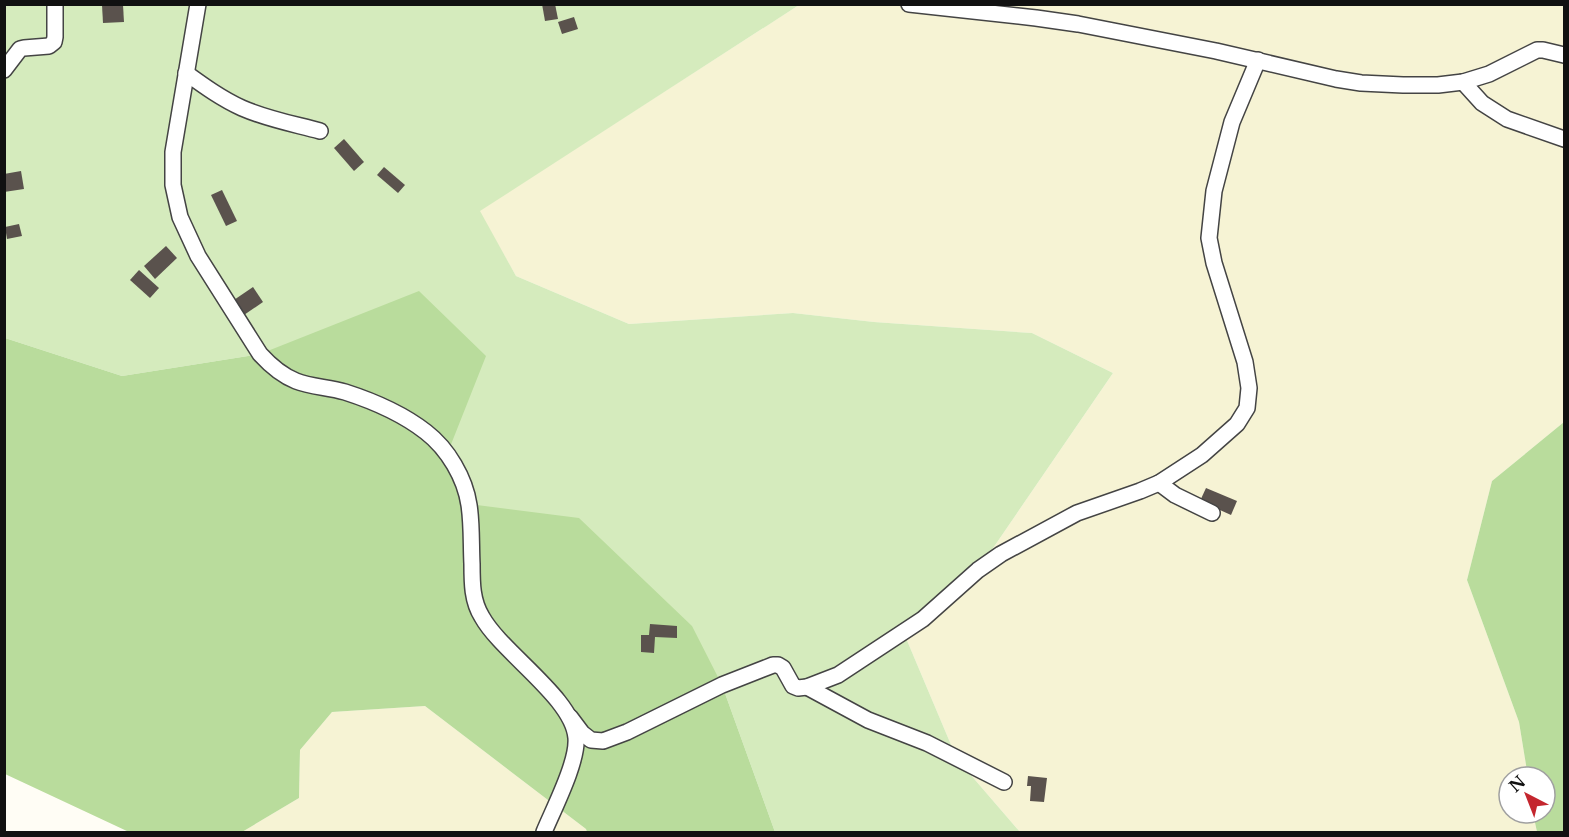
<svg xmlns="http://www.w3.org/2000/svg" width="1569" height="837" font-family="'Libre Baskerville',serif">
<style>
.farmland{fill:#f6f3d4}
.green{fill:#d5ebbd}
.forest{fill:#b9dc9c}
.building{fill:#5a524d}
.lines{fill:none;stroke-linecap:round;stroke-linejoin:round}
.street-casing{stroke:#444;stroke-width:18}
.street{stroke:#fff;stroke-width:15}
</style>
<rect width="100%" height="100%" fill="#fffdf5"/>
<!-- farmland -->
<g class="farmland">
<path d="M1264 4 1273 6 1277 4 1564 5V422L1492 481 1467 580 1519 722 1528 777H1509V813H1533L1537 832H1020L957 759 903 631 978 570 1113 373 1032 333 874 322 793 313 629 324 516 276 479 211 799 5Z"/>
<path d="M425 706 586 829 587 832H242L299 798 300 750 332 712Z"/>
</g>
<!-- green -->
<path class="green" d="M5 5H799L480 211 516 276 629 324 793 313 874 322 1032 333 1113 373 978 570 903 631 957 759 1020 832H775L722 685 260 354 122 376 5 338Z"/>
<!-- forest -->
<g class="forest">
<path d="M419 291 486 356 448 452 469 504 579 518 692 626 722 685 775 832H587L586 829 425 706 332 712 300 750 299 798 242 832H129L5 774V338L122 376 260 354Z"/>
<path d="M1564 422V832H1537L1533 813H1545V777H1528L1519 722 1467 580 1492 481Z"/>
</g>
<!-- building -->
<g class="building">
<path d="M542 4H555L558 19 545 21Z"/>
<path d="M102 5H123L124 22 103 23Z"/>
<path d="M574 17 578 29 562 34 558 22Z"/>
<path d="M344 139 364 162 354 171 334 148Z"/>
<path d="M384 167 405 185 398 193 377 175Z"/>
<path d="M21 171 24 189 4 192V174Z"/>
<path d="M222 190 237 221 226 226 211 195Z"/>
<path d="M19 224 22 236 7 239 5 227Z"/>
<path d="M166 246 177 258 155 279 144 266Z"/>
<path d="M139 270 159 288 150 298 130 280Z"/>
<path d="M253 287 263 302 241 317 231 302Z"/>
<path d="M1206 488 1237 501 1231 515 1200 501Z"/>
<path d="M650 624 677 626V638L655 637 654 653 641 652V635H649Z"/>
<path d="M1028 776 1047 778 1044 802 1030 801 1031 786H1027Z"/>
</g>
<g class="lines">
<defs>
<g id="street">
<path d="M198 4 173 152V185L180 217 198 256 260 354C270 365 281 375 296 381 311 387 329 387 345 392 373 401 403 414 426 432 448 449 465 478 469 505 472 524 471 545 472 564 472 583 472 601 482 617 502 653 573 698 576 738 578 762 553 810 544 832"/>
<path d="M909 4 1036 18 1078 24 1216 51 1336 79 1361 83 1403 85H1438L1463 82 1489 74 1537 50H1543L1564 55"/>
<path d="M4 70 20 49 24 48 49 46 54 42 55 37V4"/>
<path d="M186 73C204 86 222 99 242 108 267 119 294 124 320 131"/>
<path d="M1463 82 1482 103 1507 119 1564 139"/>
<path d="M1159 483 1175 495 1212 513"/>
<path d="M807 687 868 720 927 743 1004 782"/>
<path d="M570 717 582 733 591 740 603 741 627 732 722 685 773 665H778L783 668 793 686 798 688 807 687 838 675 923 619 978 570 1001 554 1077 513 1140 491 1159 483 1202 455 1237 424 1247 408 1249 388 1245 362 1214 263 1209 238 1214 191 1232 122 1258 60"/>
</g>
</defs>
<!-- street casing -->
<use href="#street" class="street-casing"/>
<!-- street -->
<use href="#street" class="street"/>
</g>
<!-- border -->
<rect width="1569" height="837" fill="none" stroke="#111111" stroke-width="12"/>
<!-- north arrow -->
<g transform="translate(1527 795) rotate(318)"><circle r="28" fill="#ffffff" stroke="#a0a0a0" stroke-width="1.5"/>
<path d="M0-4.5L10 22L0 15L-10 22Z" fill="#c4262e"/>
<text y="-9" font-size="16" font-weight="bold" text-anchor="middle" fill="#111111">N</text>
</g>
</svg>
